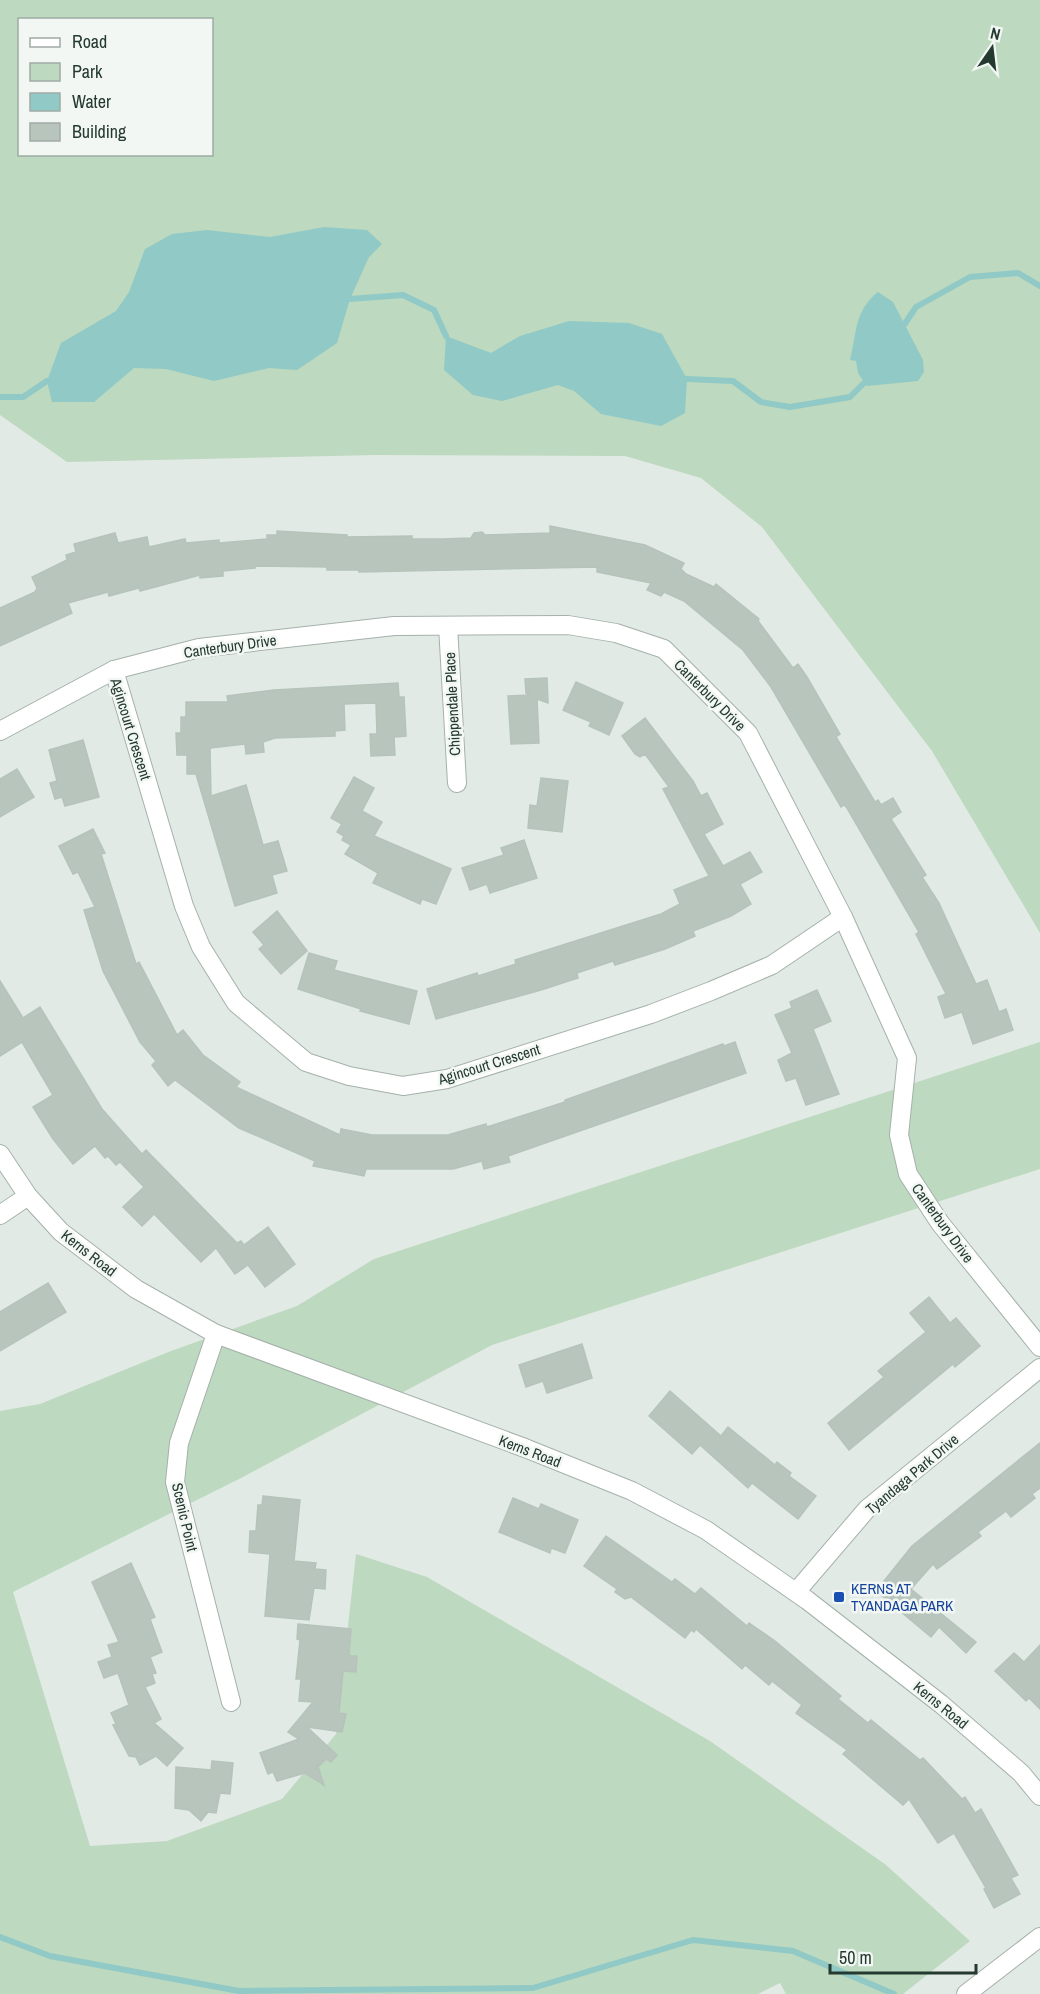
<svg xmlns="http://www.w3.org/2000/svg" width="1040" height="1994" font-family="'Archivo Narrow',sans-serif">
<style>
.green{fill:#bdd9bf;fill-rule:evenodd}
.water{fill:#90c9c6}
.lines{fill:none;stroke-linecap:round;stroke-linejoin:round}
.stream{stroke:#90c9c6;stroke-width:6}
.building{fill:#b8c5bd;stroke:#b5c3ba;stroke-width:1.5}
.minor-casing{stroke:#a5b1ab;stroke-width:20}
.tertiary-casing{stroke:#a5b1ab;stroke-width:20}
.minor{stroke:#fff;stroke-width:18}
.tertiary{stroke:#fff;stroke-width:18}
.transit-dot{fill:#1a4fb4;stroke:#f2f7f4;stroke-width:2}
.labels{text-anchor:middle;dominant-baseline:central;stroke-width:5;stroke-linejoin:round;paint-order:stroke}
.street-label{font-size:15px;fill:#24392f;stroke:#f2f7f4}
.transit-label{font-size:15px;fill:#164399;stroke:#f2f7f4;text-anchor:start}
</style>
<rect width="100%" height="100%" fill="#e2eae5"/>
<!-- green -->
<g class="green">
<path d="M0 0H1040V933L932 751 762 527 701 478 625 456 374 455 67 462 0 415ZM20 20H212V154H20Z"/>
<path d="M1040 1042V1169L492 1345 241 1478 13 1592 90 1846 167 1841 282 1799 336 1734 356 1554 427 1577 710 1741 886 1865 970 1941 903 1994H786L780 1983 758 1994H0V1411L40 1404 171 1351 297 1306 374 1259Z"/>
</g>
<!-- water -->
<g class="water">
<path d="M324 227 367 230 382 244 369 257 350 299 337 343 297 370 269 368 214 381 166 369 134 368 94 402H52L47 381 61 343 116 311 129 292 145 249 172 234 207 230 270 237Z"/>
<path d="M878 292 893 302 923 360 924 372 918 381 867 386 858 373 856 361 850 360C857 333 854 311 878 292Z"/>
<path d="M569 321 629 323 662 334 687 379 685 413 661 426 601 414 574 391 558 385 502 401 473 395 444 370 446 336 491 353 520 336Z"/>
</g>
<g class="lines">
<!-- stream -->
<g class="stream">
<path d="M350 299 403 295 434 310 446 336"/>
<path d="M900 331 916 307 970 277 1018 273 1040 286"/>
<path d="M687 379 733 381 761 402 790 407 850 397 870 377"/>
<path d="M0 397H23L47 381"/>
<path d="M0 1937 50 1956 239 1991 533 1988 693 1940 793 1951 894 1994"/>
</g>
</g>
<!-- building -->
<g class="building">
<path d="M550 526 645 545 684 563 681 569 686 574 714 587 716 584 759 619 758 621 793 668 798 664 807 677 840 734 836 737 875 802 878 800 881 805 893 798 901 812 891 819 926 875 922 877 939 903 976 984 987 980 999 1012 1006 1009 1013 1030 973 1044 962 1012 945 1018 938 997 946 994 916 934 919 932 847 808 844 805 841 807 771 687 743 650 684 601 664 592 661 596 647 590 651 583 597 572V567L359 572V570H327V567L255 566V568L223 571V576L200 578V575L140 591 139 588 109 596 108 592 68 603 72 613 0 646V608L35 592 37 588 32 577 67 560 66 555 76 552 74 544 115 533 118 543 147 537 149 547 185 539 186 543 219 540V543L267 539V535H277V531L347 535V537L412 536V539H442L471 538 474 533 482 532 485 535 550 533Z"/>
<path d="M547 678 548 703 537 699 539 743 511 744 508 696 530 695 526 693 525 679Z"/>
<path d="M576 682 623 703 609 735 589 726 591 722 563 710Z"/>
<path d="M398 683 399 697H404L406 736 394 737 395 755 371 756 370 734H377L376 703 344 704 345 730 335 731V736L275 738 263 742 264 752 246 754 245 744 210 748 211 796 246 785 263 845 278 841 287 871 272 875 277 893 235 906 196 774H187V755H177L176 733H181V717H186V702H228L227 696 274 690Z"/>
<path d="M645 718 693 781 701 796 707 793 723 824 704 834 723 866 750 852 762 872 740 884 751 904 731 916 693 931 695 936 665 949 615 965 613 961 577 973 578 978 541 990 436 1019 427 989 477 973 478 976 516 964 515 960 661 914 680 904 674 890 709 876 663 789 669 787 645 754 640 757 635 754 622 736Z"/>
<path d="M83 740 99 797 65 806 62 797 55 799 50 783 57 781 49 750Z"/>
<path d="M17 769 34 797 0 817V779Z"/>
<path d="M354 777 374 788 362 811 382 822 374 836 451 869 436 904 422 899 420 904 373 883 378 873 345 854 351 845 342 840 344 836 337 832 342 824 331 818Z"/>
<path d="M541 778 568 781 562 832 528 828 530 805 537 806Z"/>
<path d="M93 829 105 853 101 854 136 964 139 962 177 1035 183 1030 203 1055 240 1082 236 1087 340 1135 341 1129 372 1135H448L486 1124 487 1127 565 1102V1100L723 1044 724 1046 735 1042 746 1073 508 1156 510 1162 484 1169 482 1161 453 1169H366L364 1176 313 1166 315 1161 239 1128 175 1080 168 1086 152 1065 156 1061 140 1042 103 971 84 910 95 907 78 872 73 874 59 846Z"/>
<path d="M524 840 537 878 490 893 487 884 470 890 462 868 504 855 501 848Z"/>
<path d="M277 911 307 951 281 974 259 949 264 945 253 932Z"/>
<path d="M309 953 337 961 334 970 417 991 409 1024 360 1011 361 1009 298 989Z"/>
<path d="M0 981 23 1018 40 1007 102 1109 142 1154 146 1150 237 1243 241 1241 244 1245 268 1227 295 1264 265 1287 248 1265 235 1274 216 1248 201 1262 154 1214 142 1226 123 1207 144 1187 120 1162 116 1165 108 1156 105 1158 95 1146 73 1164 53 1139 33 1107 53 1095 22 1042 0 1056Z"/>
<path d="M817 990 831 1021 813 1029 839 1094 806 1105 796 1078 786 1081 778 1060 792 1053 775 1015 792 1008 790 1002Z"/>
<path d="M48 1283 66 1312 0 1351V1312Z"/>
<path d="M929 1297 950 1323 956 1318 980 1346 955 1367 953 1364 849 1450 828 1423 884 1377 878 1371 926 1332 910 1313Z"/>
<path d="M582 1344 592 1378 547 1393 543 1381 526 1387 519 1365Z"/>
<path d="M670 1391 721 1436 728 1427 775 1465 777 1462 791 1473 789 1476 816 1496 798 1519 752 1483 748 1488 700 1445 692 1454 649 1416Z"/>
<path d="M1040 1443V1488L1032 1494 1035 1498 1011 1517 1006 1511 978 1532 981 1536 937 1569 933 1564 911 1589 976 1642 966 1653 939 1627 931 1637 876 1591 912 1546Z"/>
<path d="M263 1496 300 1500 294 1561 316 1563 315 1569 326 1570 325 1589 314 1588 309 1620 265 1616 270 1554 249 1552 250 1531H256L258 1505H262Z"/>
<path d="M513 1498 539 1509 541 1504 578 1520 565 1553 551 1548 550 1553 499 1532Z"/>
<path d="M606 1536 672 1582 675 1579 695 1594 701 1588 747 1626 749 1623 775 1641 841 1696 838 1699 868 1723 871 1720 920 1760 923 1758 962 1799 965 1797 975 1813 981 1809 1018 1875 1011 1878 1020 1894 994 1908 984 1889 986 1888 954 1833 938 1843 909 1799 903 1805 843 1754 847 1750 796 1713 802 1705 772 1681 769 1685 745 1665 742 1669 696 1629 694 1632 691 1630 685 1638 631 1597 625 1599 615 1592 617 1589 584 1566Z"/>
<path d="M131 1563 155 1617 150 1619 162 1652 150 1657 156 1673 152 1674 155 1683 145 1687 161 1719 154 1723 183 1748 167 1766 156 1756 140 1765 136 1757 129 1756 113 1725 116 1724 111 1713 129 1705 118 1673 104 1678 98 1662 112 1657 108 1645 119 1642 92 1582Z"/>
<path d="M298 1624 351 1629 349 1656H357L356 1672 343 1671 339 1713 346 1714 342 1732 307 1727 337 1755 331 1762 326 1759 318 1767 324 1785 305 1773 277 1781 273 1772 268 1774 260 1753 299 1739 288 1732 313 1702 299 1701 301 1679H296L300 1640 297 1639Z"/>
<path d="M1040 1645V1709L1029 1698 1026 1701 995 1671 1014 1653 1024 1662Z"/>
<path d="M212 1761 233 1763 230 1794 220 1793 216 1813 208 1812 201 1821 189 1810 175 1808 176 1767 211 1770Z"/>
</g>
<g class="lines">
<defs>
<g id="minor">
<path d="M448 626 457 783"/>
<path d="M114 670 184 906 201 947 236 1003 306 1062 349 1076 403 1086 447 1079 651 1014 711 991 772 965 843 917"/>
<path d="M0 731 114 670 199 648 394 626 568 625 616 633 664 649 748 733 843 917 907 1058 899 1135 908 1174 940 1223 1040 1347"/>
<path d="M0 1215 28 1196"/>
<path d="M216 1334 179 1443 175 1482 231 1702"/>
<path d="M796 1592 867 1509 1040 1368"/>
<path d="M966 1994 1040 1937"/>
</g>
<path id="tertiary" d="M0 1154 28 1196 61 1232 136 1289 216 1334 525 1448 632 1491 706 1530 807 1600 941 1704 1021 1773 1040 1796"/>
</defs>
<!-- minor casing -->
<use href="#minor" class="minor-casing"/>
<!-- tertiary casing -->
<use href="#tertiary" class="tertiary-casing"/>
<!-- minor -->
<use href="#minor" class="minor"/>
<!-- tertiary -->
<use href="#tertiary" class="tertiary"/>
</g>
<!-- markers -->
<rect class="transit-dot" x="833" y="1591" width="12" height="12" rx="3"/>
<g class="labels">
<!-- street labels -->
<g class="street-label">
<text transform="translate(230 646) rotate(-8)">Canterbury Drive</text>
<text transform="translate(710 695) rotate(45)">Canterbury Drive</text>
<text transform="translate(452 704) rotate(-93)">Chippendale Place</text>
<text transform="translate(131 729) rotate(73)">Agincourt Crescent</text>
<text transform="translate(489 1064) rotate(-17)">Agincourt Crescent</text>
<text transform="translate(943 1223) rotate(54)">Canterbury Drive</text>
<text transform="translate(89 1253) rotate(38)">Kerns Road</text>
<text transform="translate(530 1451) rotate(21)">Kerns Road</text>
<text transform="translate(912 1474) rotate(-40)">Tyandaga Park Drive</text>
<text transform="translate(185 1517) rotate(77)">Scenic Point</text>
<text transform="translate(941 1705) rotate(39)">Kerns Road</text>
</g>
<!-- transit labels -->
<g class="transit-label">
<text x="851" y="1588">KERNS AT<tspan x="851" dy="17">TYANDAGA PARK</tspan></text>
</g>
</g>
<!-- legend -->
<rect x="18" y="18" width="195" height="138" fill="#f2f7f4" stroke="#a0aba5" stroke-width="1.5"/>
<rect x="30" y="38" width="30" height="9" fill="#ffffff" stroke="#a0aba5" stroke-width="1.5"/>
<text x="72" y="48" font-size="18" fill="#24392f">Road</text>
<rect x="30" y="63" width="30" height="18" fill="#bdd9bf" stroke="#a0aba5" stroke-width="1.5"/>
<text x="72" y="78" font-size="18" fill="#24392f">Park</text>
<rect x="30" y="93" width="30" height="18" fill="#90c9c6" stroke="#a0aba5" stroke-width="1.5"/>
<text x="72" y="108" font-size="18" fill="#24392f">Water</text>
<rect x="30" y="123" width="30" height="18" fill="#b8c5bd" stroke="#a0aba5" stroke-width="1.5"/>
<text x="72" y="138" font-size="18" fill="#24392f">Building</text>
<!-- north arrow -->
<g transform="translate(992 48) rotate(14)" stroke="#f2f7f4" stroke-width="4.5" paint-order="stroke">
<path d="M0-4.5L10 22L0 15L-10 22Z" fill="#24392f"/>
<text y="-9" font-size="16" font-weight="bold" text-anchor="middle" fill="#24392f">N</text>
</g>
<!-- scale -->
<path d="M830 1964v9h146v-9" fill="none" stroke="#24392f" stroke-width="3"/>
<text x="839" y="1964" font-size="18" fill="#24392f" stroke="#f2f7f4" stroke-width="4.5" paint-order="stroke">50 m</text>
</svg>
